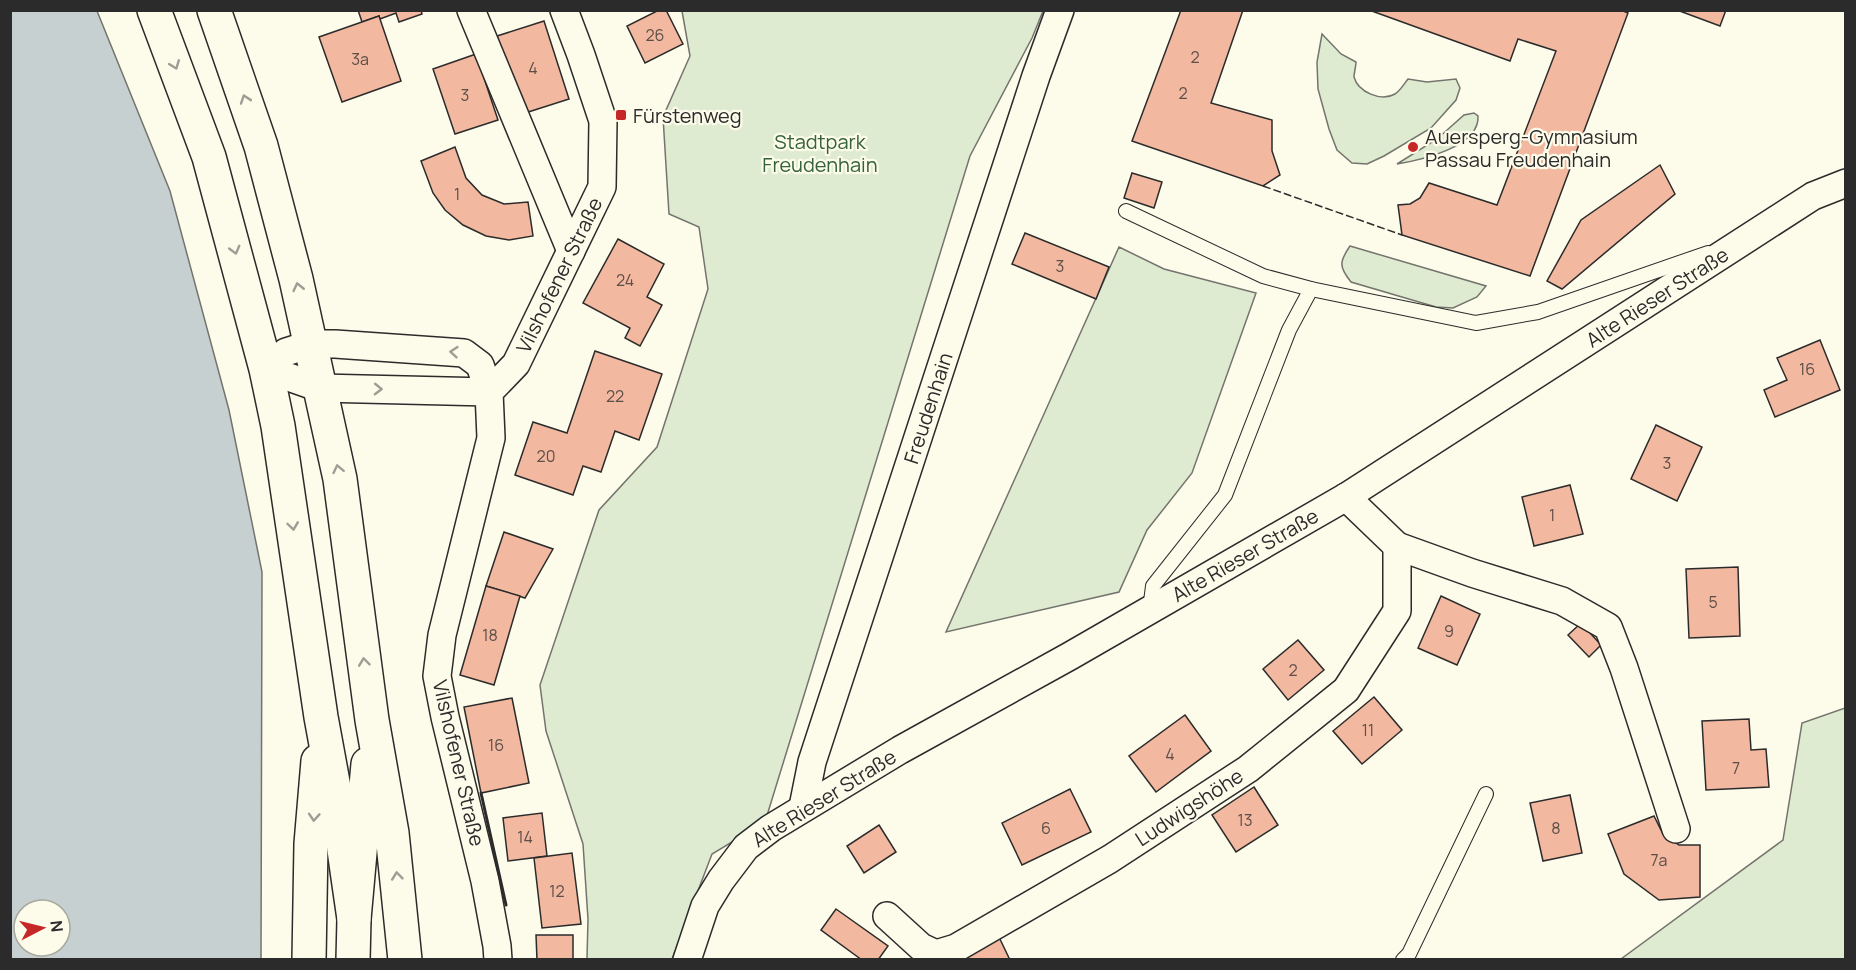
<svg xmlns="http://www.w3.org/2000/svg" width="1856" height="970" font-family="Manrope,sans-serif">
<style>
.green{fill:#deebd1;stroke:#74746e;stroke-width:1.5}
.water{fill:#c7d0d0;stroke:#74746e;stroke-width:1.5;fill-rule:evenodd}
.building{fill:#f2b8a0;stroke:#2b2b2b;stroke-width:1.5}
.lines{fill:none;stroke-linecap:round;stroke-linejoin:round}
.service-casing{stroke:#2b2b2b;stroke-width:16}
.minor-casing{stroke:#2b2b2b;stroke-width:30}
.primary-casing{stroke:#2b2b2b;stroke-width:36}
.service{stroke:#fdfbea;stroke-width:14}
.minor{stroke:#fdfbea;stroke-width:27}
.primary{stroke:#fdfbea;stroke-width:33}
.fence{stroke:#2b2b2b;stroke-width:1.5;stroke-dasharray:8 3;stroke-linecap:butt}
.wall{stroke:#2b2b2b;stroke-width:3}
.oneway{stroke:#9e9d94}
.poi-dot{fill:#c62828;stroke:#fdfbea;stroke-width:2}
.labels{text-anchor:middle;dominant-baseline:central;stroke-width:4.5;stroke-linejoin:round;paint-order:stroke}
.number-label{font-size:16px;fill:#5d4e48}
.poi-label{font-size:20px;fill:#2b2b2b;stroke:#fdfbea;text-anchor:start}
.park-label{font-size:20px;fill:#34623c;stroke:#fdfbea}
.street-label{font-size:20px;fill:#2b2b2b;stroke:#fdfbea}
</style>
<rect width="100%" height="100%" fill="#fdfbea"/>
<!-- green -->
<g class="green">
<path d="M682 11H1043L1032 38 970 156 765 822 712 854 672 959H587L588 919 583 844 546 731 540 685 599 510 657 447 708 289 699 227 669 214 663 117 690 56Z"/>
<path d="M1322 34 1341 54 1356 62C1356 66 1354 73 1354 77 1358 92 1381 102 1395 94 1400 91 1404 84 1408 79L1427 82 1456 79 1460 88 1456 100 1431 128 1384 156 1367 164 1352 163 1337 150 1329 129 1318 89 1317 62Z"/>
<path d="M1474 113 1478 116C1480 147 1421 160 1397 164L1437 139 1464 115Z"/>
<path d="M1350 246 1486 286 1477 297 1453 308 1436 307 1351 282C1339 267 1339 262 1350 246Z"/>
<path d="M1119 247 1164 269 1256 293 1192 473 1147 530 1119 592 946 632Z"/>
<path d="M1845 708V959H1621L1783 840 1802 723Z"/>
</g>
<!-- water -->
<path class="water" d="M10 11H97L170 191 229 410 262 572 261 959H11ZM24 910H60V946H24Z"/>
<!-- building -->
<g class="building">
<path d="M358 10H421L422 14 399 22 396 13 380 19 379 16 362 22Z"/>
<path d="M659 10H666L683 44 645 63 627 26Z"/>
<path d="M1181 10H1243L1211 103 1272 120V151L1280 175 1263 186 1132 141Z"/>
<path d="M1369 10H1621L1628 13 1530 276 1402 235 1398 205 1410 204 1420 198 1429 183 1497 205 1556 51 1518 39 1510 61Z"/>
<path d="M1677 10H1726L1720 26Z"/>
<path d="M379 16 401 81 342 102 319 37Z"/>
<path d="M544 21 569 99 522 114 497 36Z"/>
<path d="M476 54 498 120 455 134 433 69Z"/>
<path d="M455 147 466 178 482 195 504 204 528 202 533 236 509 240 486 236 463 225 445 210 433 193 421 161Z"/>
<path d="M1660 165 1675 194 1562 289 1547 281 1581 220Z"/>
<path d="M1132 173 1162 182 1154 208 1124 198Z"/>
<path d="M1025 233 1109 267 1096 299 1012 264Z"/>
<path d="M618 239 664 264 647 297 662 305 640 346 625 338 630 328 583 303Z"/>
<path d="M1820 340 1840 390 1775 417 1764 390 1787 380 1777 358Z"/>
<path d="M595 351 662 374 639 440 615 431 601 472 583 466 573 495 515 475 533 422 567 433Z"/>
<path d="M1656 425 1702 447 1677 501 1631 479Z"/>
<path d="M1570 485 1583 534 1534 546 1522 497Z"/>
<path d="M504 532 553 549 525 598 486 586Z"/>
<path d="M1738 567 1740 636 1689 638 1686 569Z"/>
<path d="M486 586 520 596 494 685 460 675Z"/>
<path d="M1441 596 1480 614 1457 665 1418 648Z"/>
<path d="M1581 623 1601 645 1589 657 1568 635Z"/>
<path d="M1298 640 1324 670 1288 700 1263 669Z"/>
<path d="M1374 697 1402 730 1362 764 1333 731Z"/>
<path d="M512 698 529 783 481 793 464 707Z"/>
<path d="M1185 715 1211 751 1156 792 1129 756Z"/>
<path d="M1749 719 1751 750 1766 749 1769 787 1706 790 1702 721Z"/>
<path d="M1254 787 1278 825 1236 852 1212 815Z"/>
<path d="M1070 789 1091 832 1022 865 1002 823Z"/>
<path d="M1570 795 1582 853 1543 861 1530 803Z"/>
<path d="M542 813 547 856 508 861 503 818Z"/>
<path d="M1654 816 1663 834 1679 845H1700V897L1659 900 1624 874 1608 834Z"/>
<path d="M879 825 896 852 864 873 847 846Z"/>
<path d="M572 853 581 924 542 928 534 858Z"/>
<path d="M836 909 888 946 878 960H862L821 930Z"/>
<path d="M536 935H573V960H537Z"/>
<path d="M998 935 1010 960H946Z"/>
</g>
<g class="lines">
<defs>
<g id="service">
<path d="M1126 211 1263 276 1311 289 1476 323 1538 312 1708 253"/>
<path d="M1150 610 1153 586 1225 495 1289 330 1311 289"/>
<path d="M1403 960 1409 954 1486 794"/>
</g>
<g id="minor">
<path d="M471 10 571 251"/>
<path d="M1346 497 1397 546 1472 573 1562 601 1608 627 1624 668 1676 829"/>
<path d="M803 807 812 762 1036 76 1060 10"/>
<path d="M887 916 921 947 936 954 956 948 1110 859 1248 769 1346 690 1397 611V546"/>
<path d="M498 960 497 946 485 881 445 717 437 676 442 635 491 438 489 392 480 365 464 353 335 344H311L286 352 266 369 320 388 489 392 516 364 602 187 603 121 581 55 564 10"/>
<path d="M687 960 705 906 721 880 746 847 771 828 900 750 1070 656 1346 497 1813 196 1846 183"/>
</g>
<g id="primary">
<path d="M154 10 209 157 266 369 278 426 321 717 339 815 354 919"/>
<path d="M214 10 261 146 296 279 340 479 372 720 392 833 405 960"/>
<path d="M309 960 311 844 318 761"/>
<path d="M353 960 354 919 368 764"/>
</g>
</defs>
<!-- service casing -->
<use href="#service" class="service-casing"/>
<!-- minor casing -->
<use href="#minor" class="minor-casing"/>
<!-- primary casing -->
<use href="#primary" class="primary-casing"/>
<!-- service -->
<use href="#service" class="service"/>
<!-- minor -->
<use href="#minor" class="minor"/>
<!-- primary -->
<use href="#primary" class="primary"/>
<!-- fence -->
<path class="fence" d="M1263 186 1402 235"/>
<!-- wall -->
<path class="wall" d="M481 793 506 905"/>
</g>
<!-- one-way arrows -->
<defs><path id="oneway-chevron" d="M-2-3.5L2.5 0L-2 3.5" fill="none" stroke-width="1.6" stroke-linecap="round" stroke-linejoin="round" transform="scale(1.5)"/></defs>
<g class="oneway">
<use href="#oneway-chevron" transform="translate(175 65) rotate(69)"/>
<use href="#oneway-chevron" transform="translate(245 99) rotate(-109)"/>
<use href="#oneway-chevron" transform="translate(235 250) rotate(75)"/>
<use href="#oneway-chevron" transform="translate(298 287) rotate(-103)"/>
<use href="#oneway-chevron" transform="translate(454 352) rotate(-175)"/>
<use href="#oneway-chevron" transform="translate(378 389) rotate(1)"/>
<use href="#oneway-chevron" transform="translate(338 469) rotate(-102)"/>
<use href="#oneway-chevron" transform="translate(293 526) rotate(82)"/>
<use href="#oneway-chevron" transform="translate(364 662) rotate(-97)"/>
<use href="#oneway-chevron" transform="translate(314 817) rotate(94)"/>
<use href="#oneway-chevron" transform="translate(397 876) rotate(-96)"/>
</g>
<!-- markers -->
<g class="poi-dot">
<rect x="615" y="109" width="12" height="12" rx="3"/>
<circle cx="1413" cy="147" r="6"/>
</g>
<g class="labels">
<!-- number labels -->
<g class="number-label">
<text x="655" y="35">26</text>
<text x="1195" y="57">2</text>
<text x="360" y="59">3a</text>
<text x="533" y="68">4</text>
<text x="1183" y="93">2</text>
<text x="465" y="95">3</text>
<text x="457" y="194">1</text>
<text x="1060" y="266">3</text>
<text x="625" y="280">24</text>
<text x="1807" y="369">16</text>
<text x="615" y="396">22</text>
<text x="546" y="456">20</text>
<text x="1667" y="463">3</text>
<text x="1552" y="515">1</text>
<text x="1713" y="602">5</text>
<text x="1449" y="631">9</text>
<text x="490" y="635">18</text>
<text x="1293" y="670">2</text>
<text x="1368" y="730">11</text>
<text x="496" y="745">16</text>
<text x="1170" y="754">4</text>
<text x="1736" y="768">7</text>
<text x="1245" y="820">13</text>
<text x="1046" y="828">6</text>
<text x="1556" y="828">8</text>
<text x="525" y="837">14</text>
<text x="1659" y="860">7a</text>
<text x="557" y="891">12</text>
</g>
<!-- poi labels -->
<g class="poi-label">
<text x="633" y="115">Fürstenweg</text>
<text x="1425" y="136">Auersperg-Gymnasium<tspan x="1425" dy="23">Passau Freudenhain</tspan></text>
</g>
<!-- park labels -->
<g class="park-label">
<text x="820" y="141">Stadtpark<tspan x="820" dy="23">Freudenhain</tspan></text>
</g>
<!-- street labels -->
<g class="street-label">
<text transform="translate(559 275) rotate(-64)">Vilshofener Straße</text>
<text transform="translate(1657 297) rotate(-33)">Alte Rieser Straße</text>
<text transform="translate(928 408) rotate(-72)">Freudenhain</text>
<text transform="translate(1245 555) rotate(-30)">Alte Rieser Straße</text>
<text transform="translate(459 763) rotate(77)">Vilshofener Straße</text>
<text transform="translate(824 798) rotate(-32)">Alte Rieser Straße</text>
<text transform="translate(1189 807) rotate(-33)">Ludwigshöhe</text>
</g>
</g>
<!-- border -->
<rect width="1856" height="970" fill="none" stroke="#2b2b2b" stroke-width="24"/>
<!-- north arrow -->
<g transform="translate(42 928) rotate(83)"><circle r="28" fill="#fdfbea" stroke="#a9a89e" stroke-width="1.5"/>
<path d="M0-4.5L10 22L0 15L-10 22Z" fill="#c62828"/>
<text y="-9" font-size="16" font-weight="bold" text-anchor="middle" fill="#2b2b2b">N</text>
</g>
</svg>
